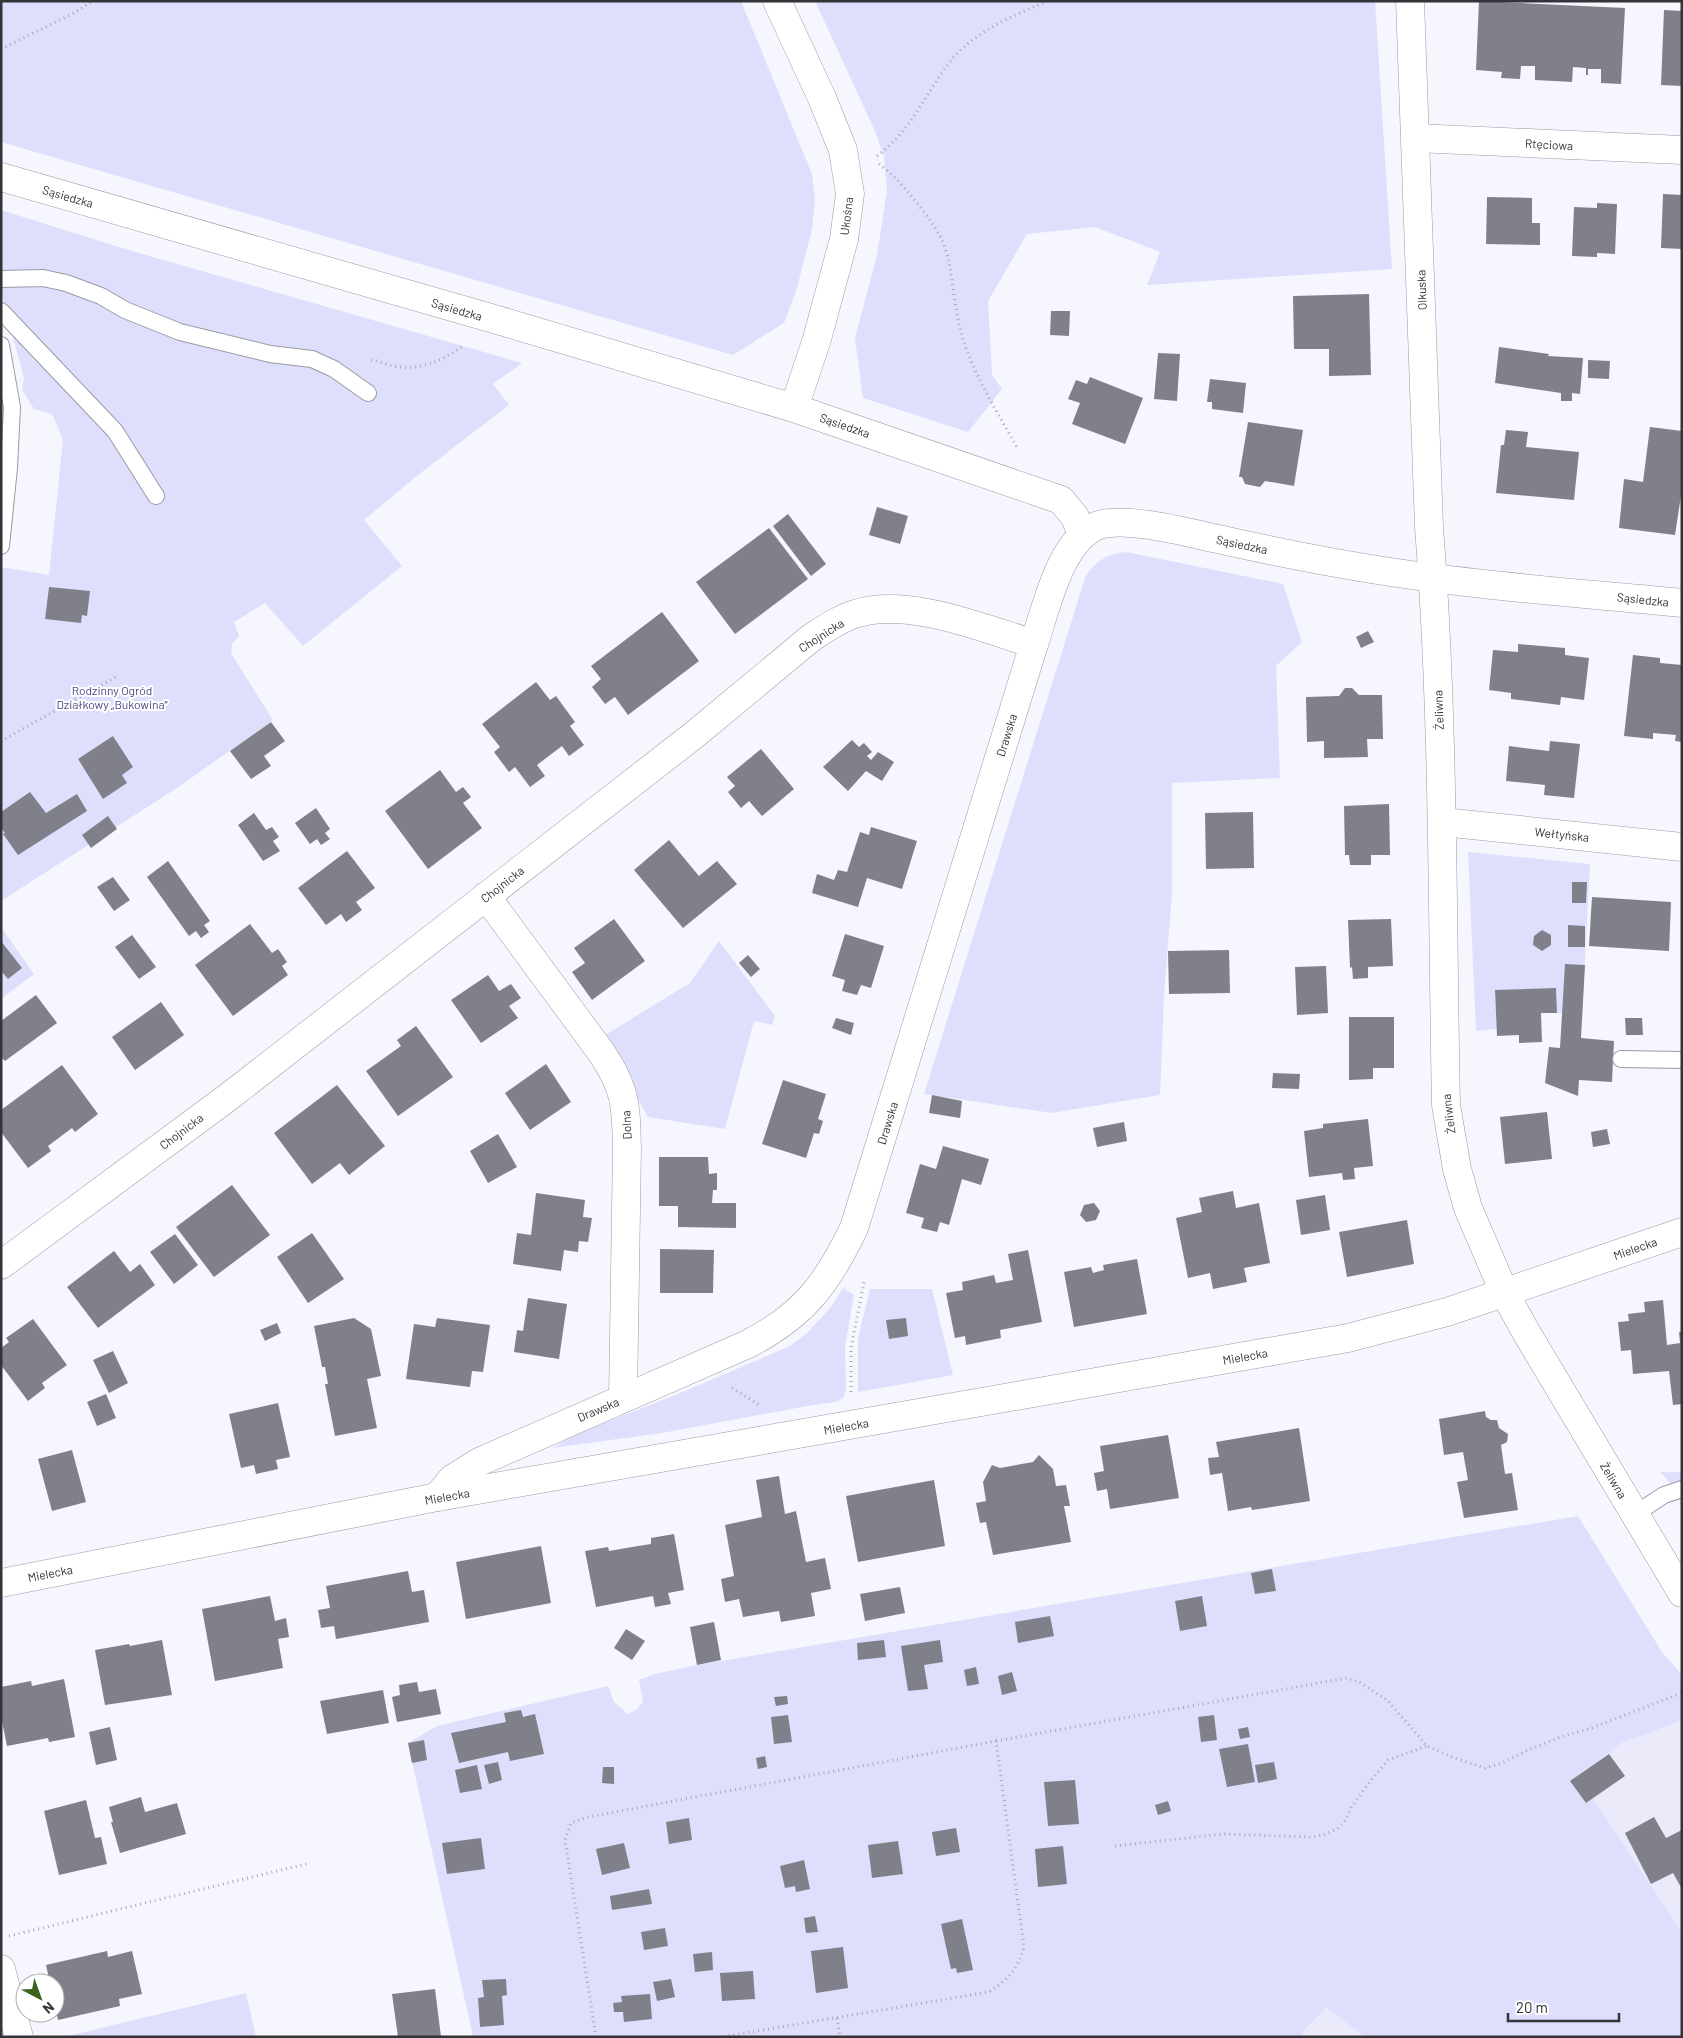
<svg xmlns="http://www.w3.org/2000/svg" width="1683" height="2038" font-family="Barlow,sans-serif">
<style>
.built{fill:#eaeafa}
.green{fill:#dedffd}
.building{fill:#80808b}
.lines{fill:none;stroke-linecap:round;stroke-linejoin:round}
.service-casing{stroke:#9a9aa5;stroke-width:18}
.minor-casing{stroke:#9a9aa5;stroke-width:29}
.path{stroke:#a8a8af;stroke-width:3;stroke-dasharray:1 4;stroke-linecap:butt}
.service{stroke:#fff;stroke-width:16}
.minor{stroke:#fff;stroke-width:28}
.labels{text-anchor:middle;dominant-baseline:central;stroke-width:4;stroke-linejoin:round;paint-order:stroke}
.street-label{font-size:12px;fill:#333338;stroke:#fff}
.park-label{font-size:12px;fill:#4d4987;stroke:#fff}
</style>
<rect width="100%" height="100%" fill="#f6f6fe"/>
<!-- built -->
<g class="built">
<path d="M1682 1720V1932L1593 1799 1586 1803 1570 1781 1622 1743 1672 1722Z"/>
<path d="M1326 2008 1366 2037H1301L1304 2031Z"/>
</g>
<!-- green -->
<g class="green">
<path d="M1 1H741L812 174 815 200 812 229 797 288 784 323 733 355 1 142Z"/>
<path d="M815 1H1375L1392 269 1147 285 1160 252 1095 227 1027 234 988 301 992 375 1002 389 968 432 863 398 855 338 877 255 887 191 884 157 875 131Z"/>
<path d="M1 210 125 249 522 363 493 384 509 405 418 475 364 520 402 566 303 646 265 603 234 622 239 636 232 644 231 653 273 720 180 786 1 901V567L49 575 63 440 52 414 34 409 22 390 24 378 1 292Z"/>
<path d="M1126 552 1283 584 1302 642 1276 666 1280 778 1172 783V893L1164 996 1160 1095 1052 1113 924 1094 1085 578C1095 561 1107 554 1126 552Z"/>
<path d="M1468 852 1590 864 1582 1013H1557L1556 988 1495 991 1497 1029 1476 1031Z"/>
<path d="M1 927 34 974 1 999Z"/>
<path d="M719 941 775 1016 772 1025 754 1021 725 1129 648 1117 602 1037 690 983Z"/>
<path d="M843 1288 854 1295 845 1347 846 1387 844 1397 836 1402 813 1405 662 1433 552 1448 576 1434 678 1394 790 1346 807 1333 831 1307Z"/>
<path d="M870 1289H932L953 1375 858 1392V1338Z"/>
<path d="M1660 1472H1682V1496Z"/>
<path d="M1578 1516 1662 1652 1682 1675V1720L1622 1743 1570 1781 1586 1803 1593 1799 1682 1932V2036L1366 2037 1326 2008 1304 2031 1301 2037H473L408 1743 437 1726 608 1686 614 1702 628 1714 636 1710 643 1702 639 1680 655 1674 697 1665Z"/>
<path d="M246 1993 256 2037H64Z"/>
</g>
<!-- building -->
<g class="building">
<path d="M1479 1 1625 8 1621 84 1601 83V69H1588V75H1586V68L1573 67 1572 82 1535 80V66H1521L1520 79 1501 78 1502 72 1476 70Z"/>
<path d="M1664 10 1682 11V86L1661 85Z"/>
<path d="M1663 194 1682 195V249L1661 248Z"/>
<path d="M1487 197 1532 198V223H1540V245L1486 244Z"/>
<path d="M1597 203 1617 204 1615 254 1597 253V257L1572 256 1574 207 1597 208Z"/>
<path d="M1369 294 1371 375 1329 376V349H1294L1293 296Z"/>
<path d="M1051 311H1070L1069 336 1050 335Z"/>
<path d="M1499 347 1549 354 1548 356 1583 358 1580 394 1572 393V401H1561V393L1495 383Z"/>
<path d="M1158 353 1180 354 1177 401 1154 399Z"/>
<path d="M1588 360 1610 361 1609 379 1588 378Z"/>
<path d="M1090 377 1143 398 1125 444 1072 424 1080 403 1068 399 1076 380 1087 384Z"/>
<path d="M1210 379 1246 383 1243 413 1212 409V402H1207Z"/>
<path d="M1248 422 1303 430 1294 486 1265 481 1260 487 1245 484 1242 477H1239Z"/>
<path d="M1650 427 1682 431V489L1675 535 1619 528 1624 479 1643 482Z"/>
<path d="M1506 430 1528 432 1526 447 1579 452 1574 500 1496 493 1501 445H1504Z"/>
<path d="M877 507 908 516 900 544 869 535Z"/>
<path d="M788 514 826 564 811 576 773 526Z"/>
<path d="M769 528 808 579 735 634 696 582Z"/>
<path d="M49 587 90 591 87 616 82 615 81 623 45 619Z"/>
<path d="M662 612 699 661 628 715 615 697 605 704 592 687 601 679 591 666Z"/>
<path d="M1368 631 1374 642 1361 648 1356 637Z"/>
<path d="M1518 644 1565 648V655L1589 658 1584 700 1561 697 1560 705 1511 699V693L1489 690 1493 650 1518 652Z"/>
<path d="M1633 655 1660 658V663L1682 665V742L1675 741 1676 735 1653 733V739L1624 736Z"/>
<path d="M536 682 550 700 556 696 575 722 570 726 584 745 569 756 562 746 537 765 545 776 530 787 515 767 509 772 494 752 500 747 482 724Z"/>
<path d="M1345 688H1352L1359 695H1382L1383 739H1367L1368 757 1324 758V741L1307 742 1306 697 1339 696Z"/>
<path d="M271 722 285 741 264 756 271 766 251 779 230 751Z"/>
<path d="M113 736 133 767 122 775 127 783 103 799 78 759Z"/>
<path d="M852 740 859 747 864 743 872 752 867 756 871 760 878 752 894 762 882 781 866 771 848 791 823 767Z"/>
<path d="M1550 741 1580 744 1574 798 1544 795 1545 785 1506 781 1509 746 1549 751Z"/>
<path d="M761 749 794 789 762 816 749 801 741 808 728 792 735 786 727 777Z"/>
<path d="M440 770 456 792 463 787 471 797 463 803 482 828 428 869 385 811Z"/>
<path d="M30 792 46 813 77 794 87 811 18 855 3 834 5 833 1 828V812Z"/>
<path d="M1389 804 1390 855H1371V865H1350L1349 855H1345L1344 806Z"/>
<path d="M316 808 330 829 325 833 330 839 321 845 317 839 310 844 295 823Z"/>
<path d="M1253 812 1254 868 1206 869 1205 813Z"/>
<path d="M254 813 266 830 272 827 279 837 273 841 280 851 263 861 238 825Z"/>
<path d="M108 816 117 829 91 848 82 835Z"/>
<path d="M871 827 917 841 902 889 867 878 858 907 812 893 817 874 834 880 838 870 847 872 860 832 869 835Z"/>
<path d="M669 840 699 876 717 861 737 884 683 928 634 870Z"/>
<path d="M347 851 375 888 356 902 362 910 346 922 341 914 326 925 298 888Z"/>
<path d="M168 861 210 921 204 925 209 932 201 938 196 931 189 936 147 877Z"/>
<path d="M113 877 130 900 114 911 97 887Z"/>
<path d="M1572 882H1587L1586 903H1572Z"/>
<path d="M1592 897 1671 902 1669 951 1589 946Z"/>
<path d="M614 919 645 961 592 1000 572 972 585 963 574 948Z"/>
<path d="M1391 919 1393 966 1368 967V978L1353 979 1352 967 1350 968 1348 920Z"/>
<path d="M250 924 272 953 278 949 287 962 282 966 288 975 233 1016 195 965Z"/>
<path d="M1568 925 1585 926V947H1568Z"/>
<path d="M1542 930 1551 935V945L1542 951 1533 945 1534 936Z"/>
<path d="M845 934 884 946 871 988 861 985 857 995 842 991 845 980 832 976Z"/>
<path d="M132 935 156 967 139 979 115 947Z"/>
<path d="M1 941 22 968 8 979 1 971Z"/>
<path d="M1229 950 1230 993 1169 994 1168 951Z"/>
<path d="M748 955 760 969 751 977 739 963Z"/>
<path d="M1565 964 1585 965 1581 1038 1614 1041 1612 1082 1579 1080 1578 1096 1545 1083 1549 1047 1560 1048Z"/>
<path d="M1326 966 1328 1013 1297 1015 1295 967Z"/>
<path d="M488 975 499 991 511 984 521 998 509 1006 518 1018 481 1043 451 1000Z"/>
<path d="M1556 988 1557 1013H1541L1542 1042 1519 1043V1035L1497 1036 1495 990Z"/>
<path d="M36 995 57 1023 5 1061 1 1057V1021Z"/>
<path d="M161 1002 184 1035 135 1070 112 1037Z"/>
<path d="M1349 1017H1394V1068H1373V1079L1349 1080Z"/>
<path d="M836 1018 854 1023 851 1035 832 1028Z"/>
<path d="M1625 1018H1642L1643 1035H1626Z"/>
<path d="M416 1026 453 1077 398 1116 366 1071 401 1046 397 1040Z"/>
<path d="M546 1064 571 1102 530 1130 505 1093Z"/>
<path d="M62 1065 98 1114 75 1132 72 1128 48 1146 51 1151 28 1168 1 1132V1110Z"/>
<path d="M1273 1073 1300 1074 1299 1089 1272 1088Z"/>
<path d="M783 1080 826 1094 818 1119 823 1121 819 1134 814 1133 806 1158 762 1144Z"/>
<path d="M337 1085 385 1146 349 1175 340 1163 312 1184 274 1133Z"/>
<path d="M932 1095 962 1101 960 1118 929 1113Z"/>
<path d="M1547 1112 1552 1159 1505 1164 1500 1117Z"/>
<path d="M1368 1119 1373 1166 1354 1168 1355 1179 1343 1180 1342 1173 1309 1177 1304 1131 1323 1128V1124Z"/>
<path d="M1124 1122 1127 1141 1097 1147 1093 1128Z"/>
<path d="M1607 1129 1610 1144 1593 1147 1591 1132Z"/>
<path d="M498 1134 517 1167 488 1183 470 1151Z"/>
<path d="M943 1146 989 1159 981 1185 962 1179 949 1225 940 1222 937 1232 921 1228 924 1218 906 1213 920 1164 936 1169Z"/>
<path d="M659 1157H708L709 1174 717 1173V1190H713L712 1203H736V1228L678 1227V1206H659Z"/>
<path d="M232 1185 270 1235 214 1277 176 1227Z"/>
<path d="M1233 1191 1236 1208 1259 1203 1270 1263 1244 1268 1247 1282 1213 1289 1210 1273 1188 1278 1176 1218 1202 1212 1199 1198Z"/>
<path d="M536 1193 585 1200 583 1217 592 1218 588 1242 579 1241 578 1252 564 1250 561 1271 513 1264 517 1233 531 1235Z"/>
<path d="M1325 1195 1330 1230 1301 1235 1296 1200Z"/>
<path d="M1094 1203 1100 1211 1096 1220 1086 1222 1080 1215 1084 1205Z"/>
<path d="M1407 1220 1414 1264 1347 1277 1339 1232Z"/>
<path d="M312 1233 344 1279 308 1303 277 1257Z"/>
<path d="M175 1234 198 1265 174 1284 150 1252Z"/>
<path d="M660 1249 714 1250 713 1293H660Z"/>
<path d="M1028 1250 1042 1322 1000 1330 1001 1338 966 1345 965 1336 955 1338 946 1293 963 1290 962 1282 994 1275 996 1283 1013 1280 1008 1254Z"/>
<path d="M114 1251 130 1272 140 1264 155 1285 98 1328 67 1287Z"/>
<path d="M1137 1259 1147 1314 1074 1327 1064 1272 1091 1267 1093 1273 1104 1270 1103 1265Z"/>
<path d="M528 1298 567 1304 559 1359 514 1352 517 1330 523 1331Z"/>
<path d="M1663 1300 1667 1345 1680 1343 1679 1332H1682V1404L1673 1405 1669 1371 1633 1374 1631 1350 1621 1351 1618 1322 1629 1321 1628 1314 1645 1312 1644 1302Z"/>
<path d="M354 1318 371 1329 381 1376 367 1379 377 1428 335 1436 325 1384H328L325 1367H322L314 1326Z"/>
<path d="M437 1318 490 1325 483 1372 472 1371 470 1387 406 1379 414 1324 435 1327Z"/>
<path d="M906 1318 908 1336 889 1339 886 1320Z"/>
<path d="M33 1319 67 1365 42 1383 45 1388 28 1401 1 1365V1348L9 1342 6 1338Z"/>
<path d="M277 1323 281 1333 265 1341 260 1330Z"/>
<path d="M113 1351 128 1383 109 1393 93 1360Z"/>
<path d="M106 1394 116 1418 97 1426 87 1402Z"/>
<path d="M278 1403 290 1457 276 1460 278 1469 256 1474 254 1465 241 1468 229 1414Z"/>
<path d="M1485 1411 1486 1417 1491 1420H1497L1499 1428 1508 1434 1507 1442 1501 1445 1505 1474 1512 1473 1518 1510 1464 1518 1457 1482 1468 1480 1463 1452 1444 1455 1439 1419Z"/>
<path d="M1299 1428 1310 1501 1252 1510 1251 1507 1228 1511 1222 1473 1210 1475 1208 1458 1219 1457 1216 1442Z"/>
<path d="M1168 1435 1179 1498 1110 1509 1107 1489 1097 1491 1094 1473 1104 1471 1100 1446Z"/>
<path d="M72 1450 86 1502 52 1511 38 1459Z"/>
<path d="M1039 1455 1053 1469 1056 1486 1066 1485 1070 1506H1064L1071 1542 993 1555 986 1522 980 1523 976 1503 986 1501 983 1482 992 1465 1000 1468 1033 1462Z"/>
<path d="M779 1476 785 1514 796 1511 806 1562 825 1558 831 1589 811 1593 815 1616 781 1622 779 1611 743 1617 739 1599 725 1602 721 1579 734 1576 725 1525 762 1517 756 1480Z"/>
<path d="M934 1480 945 1546 858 1562 846 1496Z"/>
<path d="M674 1534 684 1590 668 1593 671 1604 655 1607 653 1596 596 1607 585 1551 608 1547 609 1551 632 1547 651 1544V1538Z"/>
<path d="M541 1546 551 1603 466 1619 456 1562Z"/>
<path d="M1272 1569 1276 1591 1255 1594 1251 1573Z"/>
<path d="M408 1571 412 1592 424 1590 429 1622 336 1639 334 1626 321 1628 318 1610 330 1608 326 1586Z"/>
<path d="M900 1587 905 1613 865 1621 860 1594Z"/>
<path d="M270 1596 275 1621 286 1618 289 1637 278 1639 283 1668 215 1681 202 1609Z"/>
<path d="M1202 1596 1207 1626 1180 1631 1175 1601Z"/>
<path d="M1050 1616 1054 1636 1018 1643 1015 1622Z"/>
<path d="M714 1622 721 1660 697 1665 690 1627Z"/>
<path d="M626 1629 645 1641 632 1660 614 1648Z"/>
<path d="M162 1640 172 1695 105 1705 95 1650 129 1644 130 1646Z"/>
<path d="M884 1640 886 1657 858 1660 857 1643Z"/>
<path d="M940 1640 943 1662 924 1665 928 1689 908 1691 901 1646Z"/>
<path d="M976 1667 979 1684 967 1686 964 1670Z"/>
<path d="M1012 1672 1017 1691 1002 1695 998 1676Z"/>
<path d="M64 1679 75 1737 49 1742 48 1738 7 1746 1 1716V1687L31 1681 32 1686Z"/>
<path d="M417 1682 419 1692 436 1689 441 1714 397 1722 392 1697 400 1695 399 1685Z"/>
<path d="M383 1690 389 1723 327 1734 320 1701Z"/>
<path d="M787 1696 788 1704 776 1706 774 1697Z"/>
<path d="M521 1710 523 1717 535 1714 544 1754 510 1761 508 1752 459 1763 451 1733 506 1722 504 1713Z"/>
<path d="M788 1715 792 1742 774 1744 771 1717Z"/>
<path d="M1214 1715 1217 1740 1201 1742 1198 1717Z"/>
<path d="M110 1727 117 1760 96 1765 89 1732Z"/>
<path d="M1248 1727 1250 1737 1240 1739 1238 1729Z"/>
<path d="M424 1740 427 1760 412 1763 408 1743Z"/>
<path d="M1248 1744 1255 1782 1227 1787 1219 1749Z"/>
<path d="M1609 1754 1625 1776 1586 1803 1570 1781Z"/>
<path d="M765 1756 767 1767 758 1769 756 1758Z"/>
<path d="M498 1762 502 1780 489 1784 484 1765Z"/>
<path d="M1274 1762 1277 1779 1258 1783 1255 1765Z"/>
<path d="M477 1765 482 1789 460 1793 455 1770Z"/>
<path d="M603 1767H614V1784L602 1783Z"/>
<path d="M1075 1780 1079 1824 1048 1826 1044 1782Z"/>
<path d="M141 1797 145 1812 177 1803 186 1834 120 1853 111 1822H113L109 1807Z"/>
<path d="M86 1800 95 1838 101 1837 107 1864 59 1875 44 1811Z"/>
<path d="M1168 1801 1171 1811 1158 1815 1155 1805Z"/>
<path d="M1654 1817 1666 1838 1682 1830V1889L1673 1873 1651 1884 1625 1833Z"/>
<path d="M689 1818 692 1840 669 1844 666 1822Z"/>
<path d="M956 1828 960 1852 936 1856 932 1832Z"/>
<path d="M481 1838 485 1869 447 1874 442 1843Z"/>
<path d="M898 1841 903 1874 872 1878 868 1845Z"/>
<path d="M624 1843 630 1868 602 1875 596 1849Z"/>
<path d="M1063 1846 1067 1884 1038 1887 1035 1849Z"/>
<path d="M804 1860 810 1889 796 1892 795 1886 785 1888 780 1866Z"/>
<path d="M649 1889 652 1904 612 1910 610 1896Z"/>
<path d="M815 1916 818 1932 806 1933 804 1918Z"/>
<path d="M962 1919 973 1970 957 1973 956 1968 951 1969 941 1924Z"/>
<path d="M665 1928 668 1946 644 1950 641 1932Z"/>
<path d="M843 1947 848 1988 816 1993 811 1951Z"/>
<path d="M107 1951 108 1957 132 1951 142 1994 119 1999 120 2006 58 2020 55 2006V1983H50L46 1965Z"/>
<path d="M712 1952 713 1970 695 1972 693 1954Z"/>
<path d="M753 1971 755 1999 722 2001 720 1973Z"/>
<path d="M506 1979 507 1995 502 1996 504 2025 480 2027 478 1998 484 1997 482 1980Z"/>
<path d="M671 1979 675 1997 657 2001 653 1982Z"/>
<path d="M435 1989 441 2037H398L392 1994Z"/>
<path d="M650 1994 652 2019 624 2022 623 2012H614L613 2003 622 2002 621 1996Z"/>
</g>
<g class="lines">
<defs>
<g id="service">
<path d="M1 279 43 278 66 283 101 296 125 310 180 332 270 354 312 359 334 369 368 393"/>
<path d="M1 311 115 431 156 496"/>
<path d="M1 345 12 407 9 468 1 546"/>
<path d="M1621 1059 1682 1060"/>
<path d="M1635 1514 1664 1495 1682 1489"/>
</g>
<g id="minor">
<path d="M777 1 822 98 843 150 850 194 844 239 817 339 794 408"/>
<path d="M1410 1 1429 527C1444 719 1442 913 1446 1105L1457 1169 1468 1208 1504 1292 1526 1332 1682 1593"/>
<path d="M1416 138 1682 150"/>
<path d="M1 177 494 319 794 408 1061 500 1075 517 1082 535"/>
<path d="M1443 822 1682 847"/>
<path d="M486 896 601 1052C626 1089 626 1105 627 1149L623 1398"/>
<path d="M1 1265 227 1098 694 735 811 638C825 629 839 619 855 614 907 597 983 628 1034 644"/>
<path d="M437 1497 452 1479 479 1462 748 1344C804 1315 827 1284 854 1228L1034 644C1046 609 1060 539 1099 525 1126 516 1189 533 1218 539 1289 555 1361 569 1434 578 1516 589 1599 595 1682 603"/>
<path d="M1 1583 437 1497 1348 1338 1447 1312 1682 1232"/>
<path d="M1 1969 19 2037"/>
</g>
</defs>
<!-- service casing -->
<use href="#service" class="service-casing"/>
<!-- minor casing -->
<use href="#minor" class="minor-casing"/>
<!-- path -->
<g class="path">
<path d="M1 49 72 14 93 1"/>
<path d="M877 156C915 127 925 92 954 57 979 29 1015 15 1048 1"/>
<path d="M879 164C899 178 928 215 940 236 944 243 947 254 949 262 954 291 956 323 967 351 980 385 1000 417 1018 449"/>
<path d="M371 360C381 361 391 367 402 367 426 369 444 359 463 346"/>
<path d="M1 741 116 677"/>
<path d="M732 1388 761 1406"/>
<path d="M851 1392V1348L864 1282"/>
<path d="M996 1741 1347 1678 1361 1683 1387 1700 1427 1746 1457 1759 1485 1768 1502 1763 1528 1750 1566 1735 1589 1729 1682 1693"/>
<path d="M1115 1846 1223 1834 1312 1837 1324 1835 1337 1829 1345 1821 1352 1806 1369 1783 1388 1760 1427 1746"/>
<path d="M9 1936 310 1863"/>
<path d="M837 2018 840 2037"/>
<path d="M596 2037 565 1840 571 1823 588 1817 996 1741 1024 1947C1017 1971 1008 1979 989 1992L721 2037"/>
</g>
<!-- service -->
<use href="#service" class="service"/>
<!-- minor -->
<use href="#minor" class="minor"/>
</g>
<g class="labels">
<!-- street labels -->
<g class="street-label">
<text transform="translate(1549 144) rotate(3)">Rtęciowa</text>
<text transform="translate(68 196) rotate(16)">Sąsiedzka</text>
<text transform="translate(846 216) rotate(-83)">Ukośna</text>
<text transform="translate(1421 290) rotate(-92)">Olkuska</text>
<text transform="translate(457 309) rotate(16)">Sąsiedzka</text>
<text transform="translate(845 425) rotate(19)">Sąsiedzka</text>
<text transform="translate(1242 544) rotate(12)">Sąsiedzka</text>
<text transform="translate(1643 599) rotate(6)">Sąsiedzka</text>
<text transform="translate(821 635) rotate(-33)">Chojnicka</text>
<text transform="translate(1438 710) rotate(-92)">Żeliwna</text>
<text transform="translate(1006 735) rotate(-73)">Drawska</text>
<text transform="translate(1562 834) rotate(6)">Wełtyńska</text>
<text transform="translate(502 884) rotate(-38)">Chojnicka</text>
<text transform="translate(1448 1114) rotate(-97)">Żeliwna</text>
<text transform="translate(887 1123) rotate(-73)">Drawska</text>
<text transform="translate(626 1125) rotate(-93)">Dolna</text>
<text transform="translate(181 1131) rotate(-37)">Chojnicka</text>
<text transform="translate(1635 1248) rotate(-19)">Mielecka</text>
<text transform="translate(1245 1356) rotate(-10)">Mielecka</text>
<text transform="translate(598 1409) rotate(-23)">Drawska</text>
<text transform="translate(846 1426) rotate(-10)">Mielecka</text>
<text transform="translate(1614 1480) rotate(59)">Żeliwna</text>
<text transform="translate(447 1496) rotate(-10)">Mielecka</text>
<text transform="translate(50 1573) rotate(-11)">Mielecka</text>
</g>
<!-- park labels -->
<g class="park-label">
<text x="112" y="690">Rodzinny Ogród<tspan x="112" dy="14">Działkowy „Bukowina”</tspan></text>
</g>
</g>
<!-- border -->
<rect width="1683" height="2038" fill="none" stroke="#333338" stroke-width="5"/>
<!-- north arrow -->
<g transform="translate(40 1998) rotate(139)"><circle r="24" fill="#ffffff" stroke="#adadaf"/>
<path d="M0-4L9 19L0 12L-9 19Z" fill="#3b631e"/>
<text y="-8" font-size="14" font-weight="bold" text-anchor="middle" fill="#333338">N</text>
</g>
<!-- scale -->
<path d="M1508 2013v8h111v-8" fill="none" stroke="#333338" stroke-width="2.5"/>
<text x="1516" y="2013" font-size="15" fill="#333338" stroke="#ffffff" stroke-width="4" paint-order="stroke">20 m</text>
</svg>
